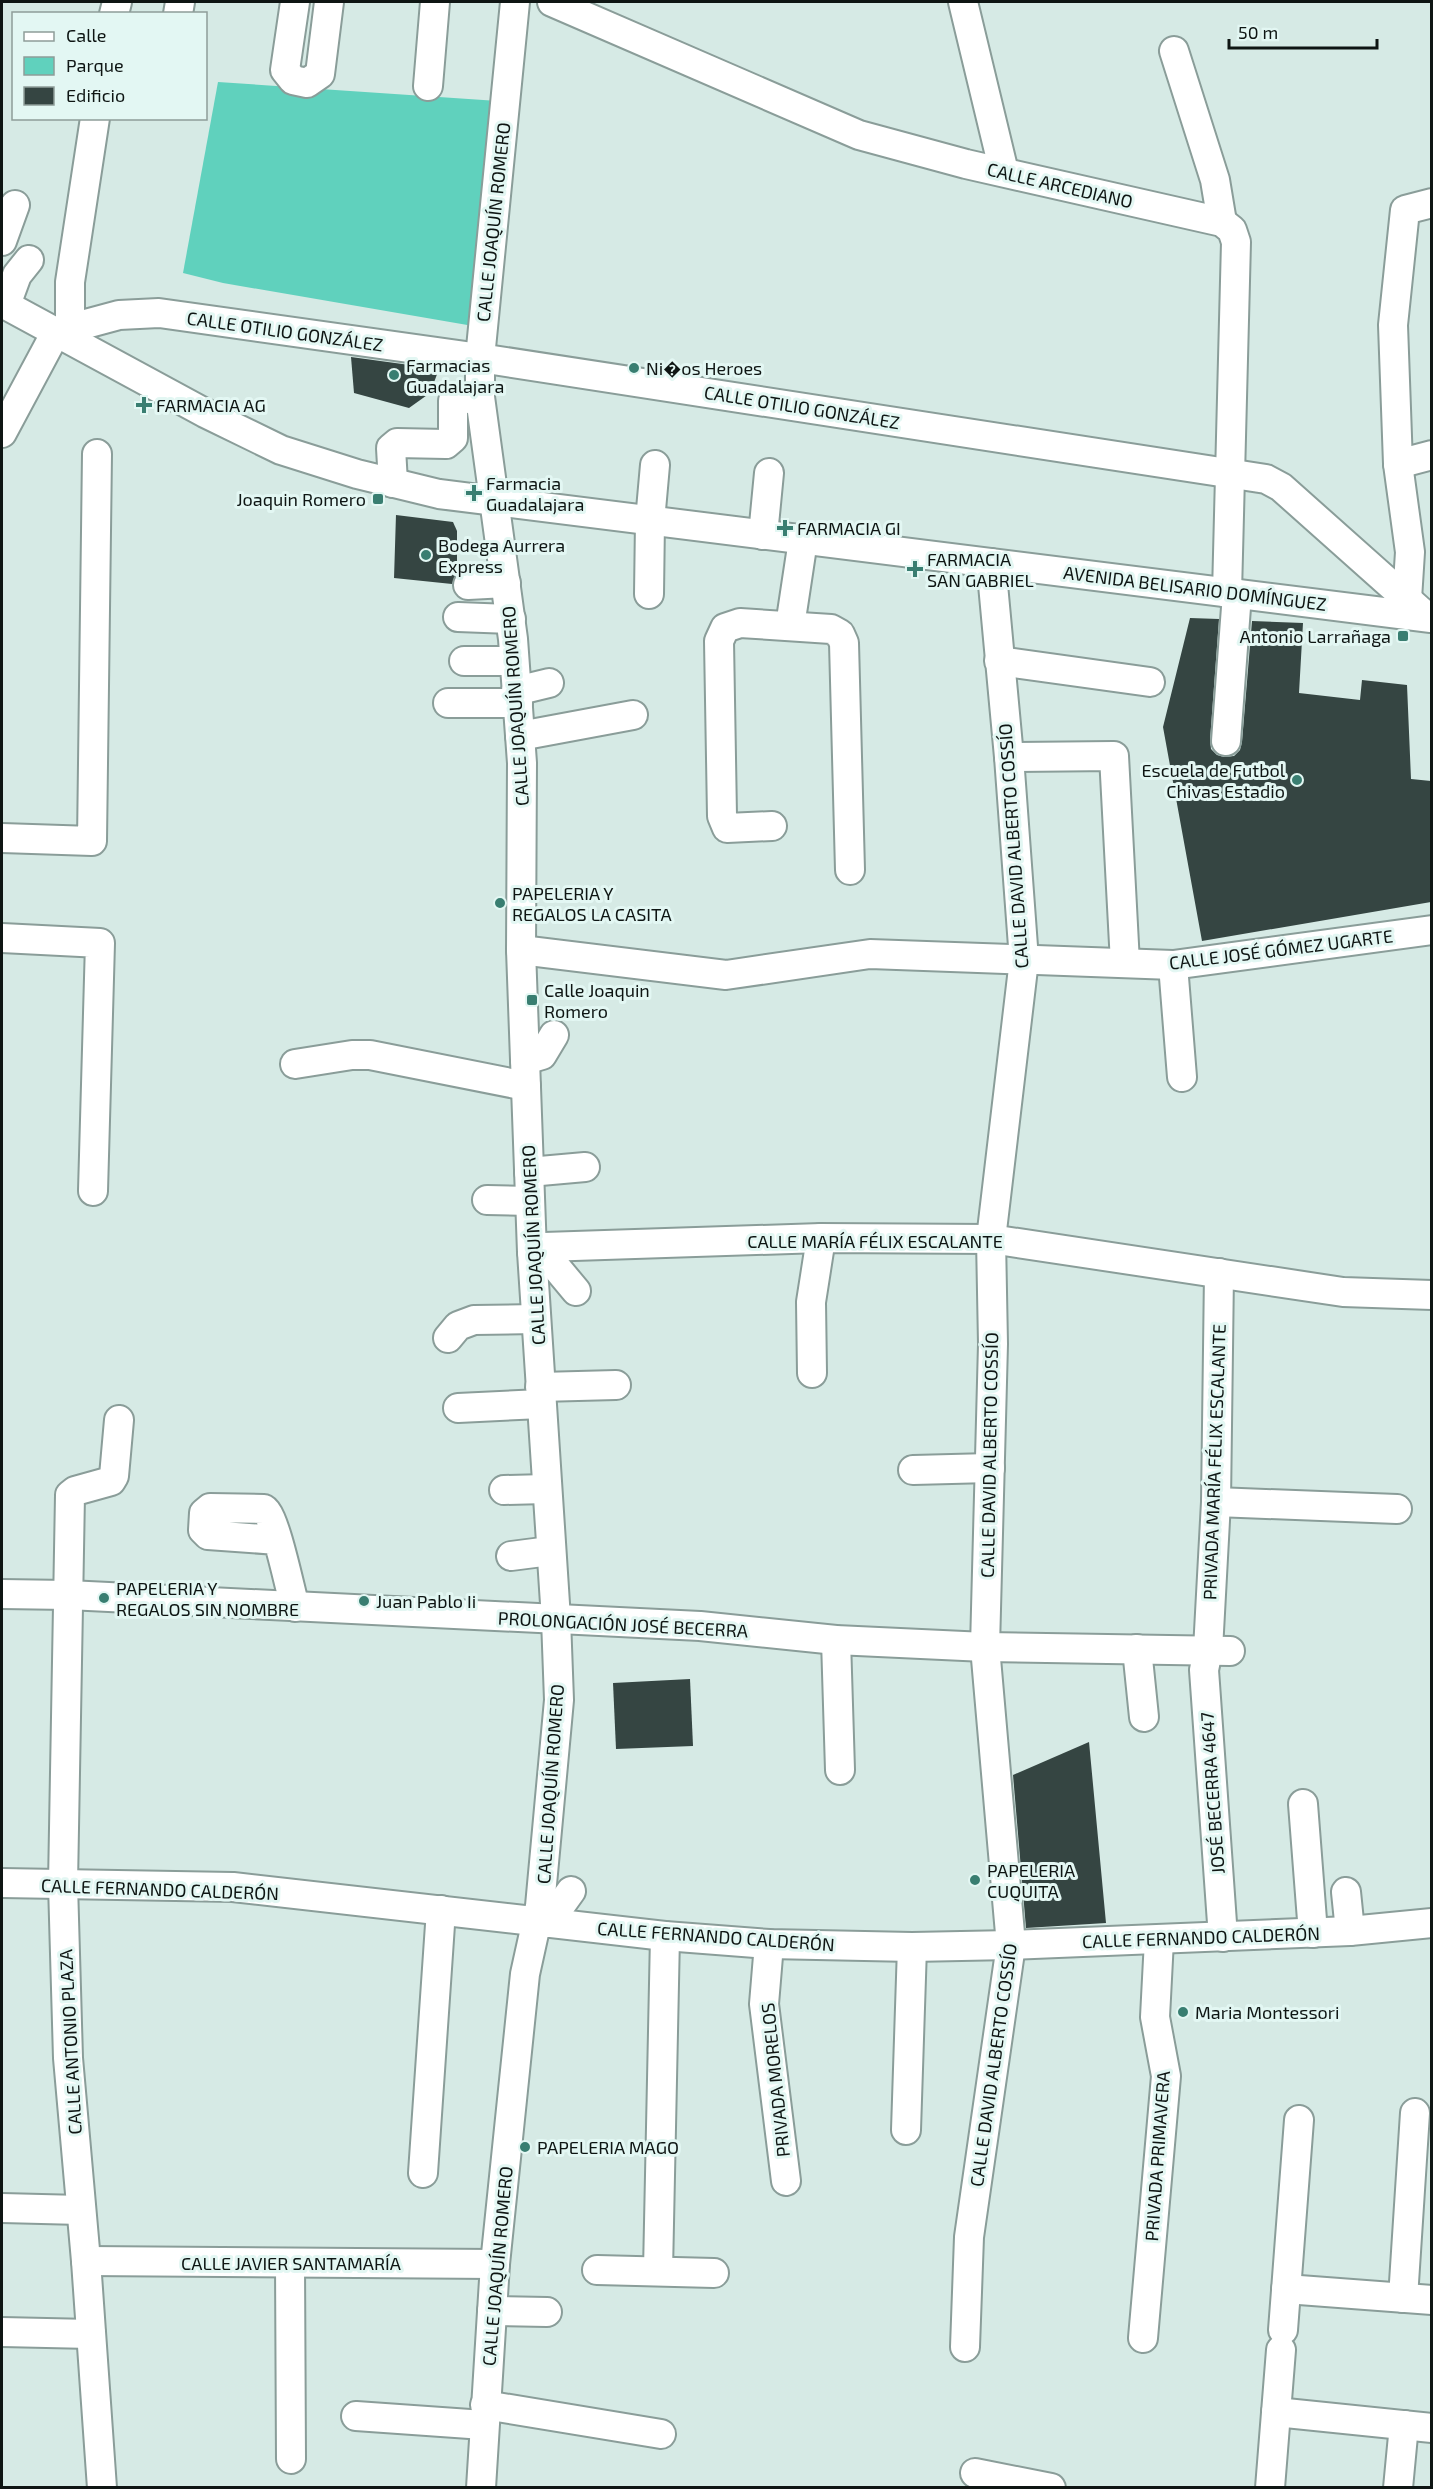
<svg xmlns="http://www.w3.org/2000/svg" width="1433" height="2489" font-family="'Exo 2',sans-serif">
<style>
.green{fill:#60d1bd}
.building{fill:#354542}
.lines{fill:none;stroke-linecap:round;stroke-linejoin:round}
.minor-casing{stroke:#8a9d99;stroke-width:32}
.minor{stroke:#fff;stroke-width:28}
.poi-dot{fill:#397e71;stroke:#e3f7f3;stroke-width:2}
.labels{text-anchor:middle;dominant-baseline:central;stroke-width:6;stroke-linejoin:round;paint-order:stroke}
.street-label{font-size:18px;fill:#0e1513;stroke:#e3f7f3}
.poi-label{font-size:18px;fill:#0e1513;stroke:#e3f7f3;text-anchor:start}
</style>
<rect width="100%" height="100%" fill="#d6eae5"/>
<!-- green -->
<path class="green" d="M218 82 498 101 479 327 223 283 183 273Z"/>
<!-- building -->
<g class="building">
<path d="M351 357 439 369 430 393 409 408 354 393Z"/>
<path d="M396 515 453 522 457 531V573L452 584 394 578Z"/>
<path d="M1190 618 1219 619 1210 740 1211 749 1217 755 1224 757 1234 756 1240 750 1242 742 1252 621 1303 623 1299 693 1360 700 1362 680 1407 685 1411 779 1431 781V902L1202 941 1163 727Z"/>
<path d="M690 1679 693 1746 616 1749 613 1683Z"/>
<path d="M1089 1742 1106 1923 1026 1928 1013 1775Z"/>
</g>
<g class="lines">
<defs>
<g id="minor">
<path d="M295 2 285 70 293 80 307 83 320 74 329 2"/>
<path d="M552 2 859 135 966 164 1222 222 1232 230 1236 242 1227 593"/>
<path d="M963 2 1004 172"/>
<path d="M114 14 117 2"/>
<path d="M178 14 180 2"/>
<path d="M1174 51 1215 180 1222 222"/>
<path d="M428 86 435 2"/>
<path d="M2 241 15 205"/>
<path d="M2 303 205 413 281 450 357 474 439 494 1431 618"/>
<path d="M6 305 17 275 29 260"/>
<path d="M70 328V282L95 118"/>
<path d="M2 433 56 332 119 315 159 313 480 358 1266 479 1281 487 1427 617"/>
<path d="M1398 464 1432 455"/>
<path d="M393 483 391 448 397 443 446 444 453 438V401L480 397"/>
<path d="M763 535 769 473"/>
<path d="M468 585 506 583"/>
<path d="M649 594 650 521 655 465"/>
<path d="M1407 599 1410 552 1398 464 1393 325 1405 210 1432 203"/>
<path d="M458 617 511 619"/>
<path d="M790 626 803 540"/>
<path d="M464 661H514"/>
<path d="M999 661 1150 682"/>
<path d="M516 691 549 683"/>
<path d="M448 703H518"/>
<path d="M520 736 633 715"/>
<path d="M1226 741 1237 594"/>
<path d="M1009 757 1114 756 1125 963"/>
<path d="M772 826 727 828 722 816 719 641 725 628 740 623 831 629 840 634 844 643 850 870"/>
<path d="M2 838 92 841 97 454"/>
<path d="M2 938 100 943 93 1191"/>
<path d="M521 950 726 975 870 954 1173 965 1432 930"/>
<path d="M1173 965 1182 1077"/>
<path d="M525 1060 542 1055 554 1035"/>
<path d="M295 1064 352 1055H370L526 1086"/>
<path d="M529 1172 585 1167"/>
<path d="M487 1200 530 1201"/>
<path d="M544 1247 556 1267 576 1291"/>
<path d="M532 1252 544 1247 821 1238 991 1239 1343 1292 1432 1295"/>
<path d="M1219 1273 1216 1502 1208 1650 1204 1670 1223 1937"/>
<path d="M448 1338 458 1326 474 1320 536 1319"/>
<path d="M812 1373 811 1302 821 1238"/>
<path d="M540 1387 616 1385"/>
<path d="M458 1408 541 1404"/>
<path d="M913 1470 990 1468"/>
<path d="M504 1490 546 1489"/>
<path d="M1216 1502 1397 1509"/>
<path d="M277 1540 208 1535 203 1530 204 1513 210 1508 264 1509C275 1515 290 1590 295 1607"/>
<path d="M511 1556 550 1551"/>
<path d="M2 1594 68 1595 700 1626 836 1640 985 1647 1230 1651"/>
<path d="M836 1640 840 1770"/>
<path d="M1137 1649 1144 1717"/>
<path d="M1303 1804 1313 1933"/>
<path d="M2 1883 233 1887 665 1936 769 1944 912 1947 1011 1945 1350 1931 1432 1923"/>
<path d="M1346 1892 1350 1931"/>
<path d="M548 1923 571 1891"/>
<path d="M769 1944 764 2004 786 2181"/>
<path d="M906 2130 912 1947"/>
<path d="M423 2173 441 1910"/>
<path d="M2 2208 81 2210"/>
<path d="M86 2261 495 2264"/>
<path d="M290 2263 291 2459"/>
<path d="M597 2270 714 2273"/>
<path d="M658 2271 665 1936"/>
<path d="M1286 2289 1432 2300"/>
<path d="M1403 2298 1415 2113"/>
<path d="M492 2311 547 2312"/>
<path d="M1283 2330 1299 2120"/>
<path d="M2 2332 91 2334"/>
<path d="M1143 2338 1166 2076 1155 2017 1159 1940"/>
<path d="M965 2347 969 2237 1011 1945 985 1647 993 1344 991 1239 1024 960 1009 757 991 563"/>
<path d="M485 2405 661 2434"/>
<path d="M1276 2412 1432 2428"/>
<path d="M356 2416 484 2425"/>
<path d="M975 2473 1051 2488"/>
<path d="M102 2488 86 2261 68 2058 63 1884 70 1495 75 1491 111 1481 114 1476 119 1420"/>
<path d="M481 2488 495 2264 525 1974 540 1906 559 1700 556 1619 532 1252 521 950 522 763 513 639 480 397V358L515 2"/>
<path d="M1270 2488 1281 2350"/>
<path d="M1398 2488 1404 2425"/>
</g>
</defs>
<!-- minor casing -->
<use href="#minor" class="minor-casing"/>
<!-- minor -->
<use href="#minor" class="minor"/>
</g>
<!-- markers -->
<g class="poi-dot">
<circle cx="634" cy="368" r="6"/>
<circle cx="394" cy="375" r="6"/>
<path d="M141 396h6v6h6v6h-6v6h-6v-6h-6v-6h6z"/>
<path d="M471 484h6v6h6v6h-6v6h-6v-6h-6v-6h6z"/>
<rect x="372" y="493" width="12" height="12" rx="3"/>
<path d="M782 519h6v6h6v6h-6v6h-6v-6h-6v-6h6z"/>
<circle cx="426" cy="555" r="6"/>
<path d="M912 560h6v6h6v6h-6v6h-6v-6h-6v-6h6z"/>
<rect x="1397" y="630" width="12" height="12" rx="3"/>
<circle cx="1297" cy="780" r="6"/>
<circle cx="500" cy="903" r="6"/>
<rect x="526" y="994" width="12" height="12" rx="3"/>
<circle cx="104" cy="1598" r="6"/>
<circle cx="364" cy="1601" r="6"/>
<circle cx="975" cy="1880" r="6"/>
<circle cx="1183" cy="2012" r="6"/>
<circle cx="525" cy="2147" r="6"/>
</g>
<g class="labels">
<!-- street labels -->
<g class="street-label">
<text transform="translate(1060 185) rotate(13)">CALLE ARCEDIANO</text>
<text transform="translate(493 222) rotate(-84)">CALLE JOAQUÍN ROMERO</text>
<text transform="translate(285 331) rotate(8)">CALLE OTILIO GONZÁLEZ</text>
<text transform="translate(802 407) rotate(9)">CALLE OTILIO GONZÁLEZ</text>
<text transform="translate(1195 588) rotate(7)">AVENIDA BELISARIO DOMÍNGUEZ</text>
<text transform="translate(515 706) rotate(-94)">CALLE JOAQUÍN ROMERO</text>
<text transform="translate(1013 846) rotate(-94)">CALLE DAVID ALBERTO COSSÍO</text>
<text transform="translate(1281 949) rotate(-7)">CALLE JOSÉ GÓMEZ UGARTE</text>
<text x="875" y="1241">CALLE MARÍA FÉLIX ESCALANTE</text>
<text transform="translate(533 1245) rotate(-93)">CALLE JOAQUÍN ROMERO</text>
<text transform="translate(989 1455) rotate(-89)">CALLE DAVID ALBERTO COSSÍO</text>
<text transform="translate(1214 1462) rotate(-88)">PRIVADA MARÍA FÉLIX ESCALANTE</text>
<text transform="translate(623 1624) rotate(3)">PROLONGACIÓN JOSÉ BECERRA</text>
<text transform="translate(550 1784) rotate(-86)">CALLE JOAQUÍN ROMERO</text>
<text transform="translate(1212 1793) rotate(-94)">JOSÉ BECERRA 4647</text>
<text transform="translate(160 1889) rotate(2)">CALLE FERNANDO CALDERÓN</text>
<text transform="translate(716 1936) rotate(4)">CALLE FERNANDO CALDERÓN</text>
<text transform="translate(1201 1937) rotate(-2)">CALLE FERNANDO CALDERÓN</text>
<text transform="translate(70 2042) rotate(-93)">CALLE ANTONIO PLAZA</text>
<text transform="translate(993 2065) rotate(-82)">CALLE DAVID ALBERTO COSSÍO</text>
<text transform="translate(775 2080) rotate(-96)">PRIVADA MORELOS</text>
<text transform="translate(1157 2156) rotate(-86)">PRIVADA PRIMAVERA</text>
<text x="291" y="2263">CALLE JAVIER SANTAMARÍA</text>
<text transform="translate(497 2266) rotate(-85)">CALLE JOAQUÍN ROMERO</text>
</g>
<!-- poi labels -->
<g class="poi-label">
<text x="406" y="365">Farmacias<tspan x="406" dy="21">Guadalajara</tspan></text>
<text x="646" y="368">Ni�os Heroes</text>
<text x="156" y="405">FARMACIA AG</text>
<text x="486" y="483">Farmacia<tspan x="486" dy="21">Guadalajara</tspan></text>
<text x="366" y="499" text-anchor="end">Joaquin Romero</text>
<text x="797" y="528">FARMACIA GI</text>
<text x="438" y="545">Bodega Aurrera<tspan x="438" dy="21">Express</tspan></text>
<text x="927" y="559">FARMACIA<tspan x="927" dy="21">SAN GABRIEL</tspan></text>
<text x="1391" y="636" text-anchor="end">Antonio Larrañaga</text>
<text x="1285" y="770" text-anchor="end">Escuela de Futbol<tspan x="1285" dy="21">Chivas Estadio</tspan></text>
<text x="512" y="893">PAPELERIA Y<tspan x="512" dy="21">REGALOS LA CASITA</tspan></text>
<text x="544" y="990">Calle Joaquin<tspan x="544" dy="21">Romero</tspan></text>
<text x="116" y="1588">PAPELERIA Y<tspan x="116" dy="21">REGALOS SIN NOMBRE</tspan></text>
<text x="376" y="1601">Juan Pablo Ii</text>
<text x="987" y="1870">PAPELERIA<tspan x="987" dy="21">CUQUITA</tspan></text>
<text x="1195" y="2012">Maria Montessori</text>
<text x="537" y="2147">PAPELERIA MAGO</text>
</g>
</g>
<!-- border -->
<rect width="1433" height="2489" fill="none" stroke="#0e1513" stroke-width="6"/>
<!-- legend -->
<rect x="12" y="12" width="195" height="108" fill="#e3f7f3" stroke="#8e9d99" stroke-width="1.5"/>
<rect x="24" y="32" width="30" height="9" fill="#ffffff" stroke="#8e9d99" stroke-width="1.5"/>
<text x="66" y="42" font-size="18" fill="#0e1513">Calle</text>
<rect x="24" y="57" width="30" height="18" fill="#60d1bd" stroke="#8e9d99" stroke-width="1.5"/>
<text x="66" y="72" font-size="18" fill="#0e1513">Parque</text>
<rect x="24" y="87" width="30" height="18" fill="#354542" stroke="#8e9d99" stroke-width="1.5"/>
<text x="66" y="102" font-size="18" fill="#0e1513">Edificio</text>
<!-- scale -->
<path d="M1229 39v9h148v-9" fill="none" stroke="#0e1513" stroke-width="3"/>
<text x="1238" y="39" font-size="18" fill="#0e1513" stroke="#e3f7f3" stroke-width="4.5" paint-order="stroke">50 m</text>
</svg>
